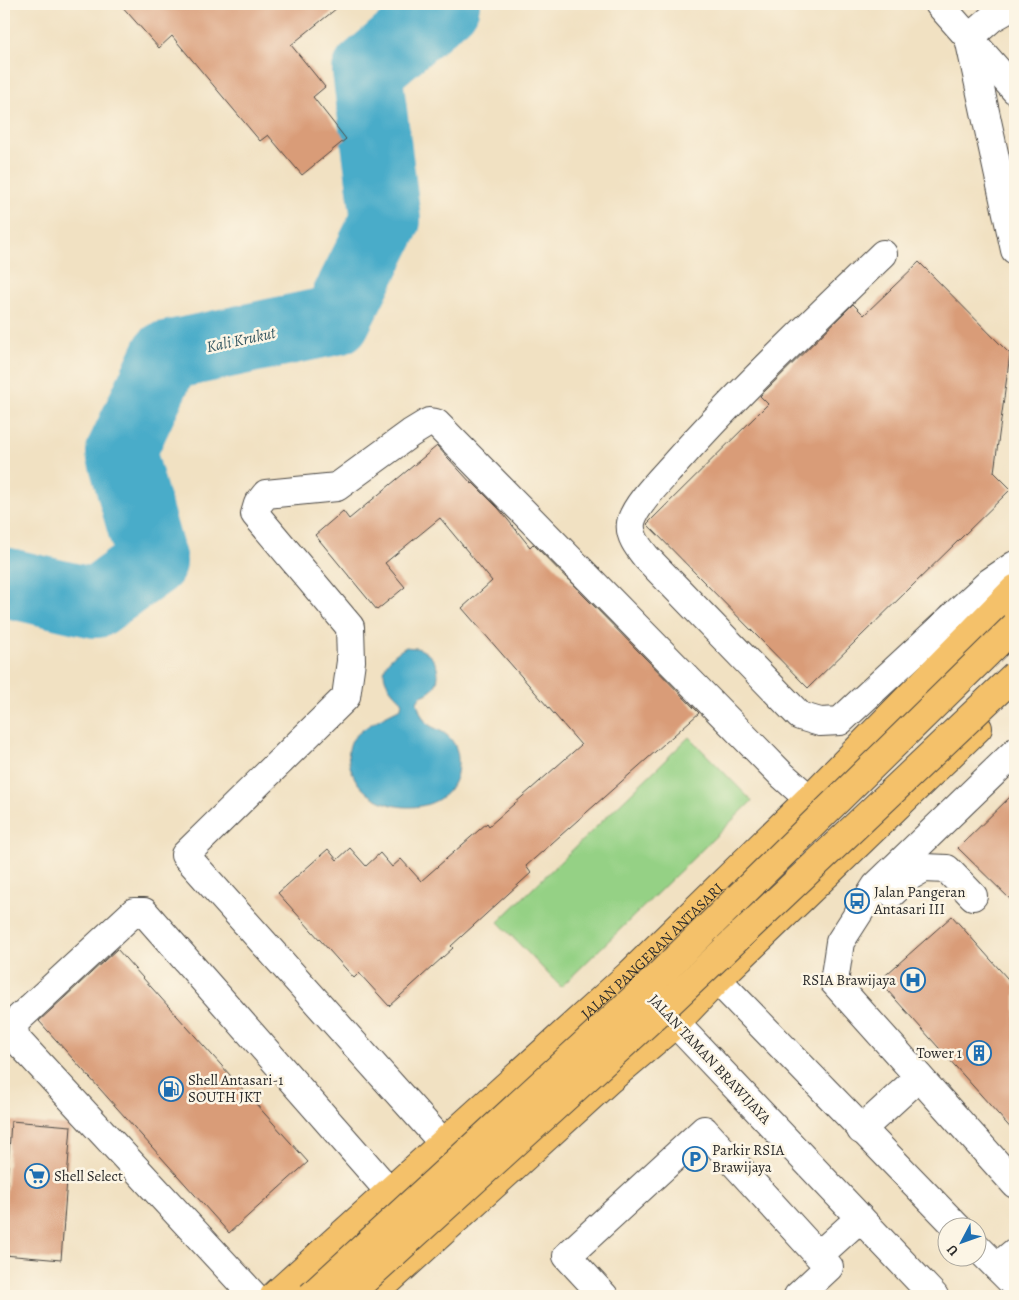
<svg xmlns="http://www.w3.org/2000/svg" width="1019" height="1300" font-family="Alegreya,serif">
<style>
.green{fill:#95d185;stroke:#607e58}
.water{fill:#49acc9;stroke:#3a6c7a}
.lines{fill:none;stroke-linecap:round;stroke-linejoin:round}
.river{stroke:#49acc9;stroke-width:70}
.building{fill:#d99c78}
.minor-casing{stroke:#494642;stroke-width:30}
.major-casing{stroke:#494642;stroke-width:30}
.minor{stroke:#fff;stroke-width:28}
.major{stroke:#f4c16a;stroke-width:28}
.major-bridge-casing{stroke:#494642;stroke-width:30;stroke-linecap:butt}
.major-bridge{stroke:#f4c16a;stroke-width:28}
.labels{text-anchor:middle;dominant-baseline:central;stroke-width:5;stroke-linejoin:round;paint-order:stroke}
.poi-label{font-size:15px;fill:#2b2b2b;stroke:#fcf5e5;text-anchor:start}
.street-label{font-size:15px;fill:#2b2b2b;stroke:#fcf5e5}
.water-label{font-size:16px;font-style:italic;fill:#365862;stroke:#fcf5e5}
</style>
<rect width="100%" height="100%" fill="#fcf5e5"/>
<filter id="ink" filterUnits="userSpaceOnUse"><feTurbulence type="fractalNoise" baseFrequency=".02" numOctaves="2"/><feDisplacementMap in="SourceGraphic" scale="10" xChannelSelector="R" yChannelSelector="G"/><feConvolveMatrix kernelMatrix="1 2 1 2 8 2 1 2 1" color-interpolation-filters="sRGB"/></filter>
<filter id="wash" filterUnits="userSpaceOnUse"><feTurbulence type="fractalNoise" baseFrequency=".0096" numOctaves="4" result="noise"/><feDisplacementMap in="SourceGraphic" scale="20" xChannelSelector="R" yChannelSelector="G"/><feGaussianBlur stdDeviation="1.12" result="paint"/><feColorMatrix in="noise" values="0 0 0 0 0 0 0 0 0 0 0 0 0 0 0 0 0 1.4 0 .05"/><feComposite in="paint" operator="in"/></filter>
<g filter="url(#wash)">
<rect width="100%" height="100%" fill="#f1e1c2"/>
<!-- green -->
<path class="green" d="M689 737 752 801 561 987 498 922Z"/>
<!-- water -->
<path class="water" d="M406 647C411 648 417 647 422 650 442 660 445 689 421 696L417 702C419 709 421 716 426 722 429 726 435 728 439 730 453 737 459 749 458 764 457 821 369 819 352 772 348 762 347 752 351 742 358 729 388 714 401 708L402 701C378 679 377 664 406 647Z"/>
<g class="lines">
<!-- river -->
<path class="river" d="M4 582 95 603 152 562 121 452 166 356 336 320 386 220 367 71 445 4"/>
</g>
<g id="blocks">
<!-- building -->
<g class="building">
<path d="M120 4H342L291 45 325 87 313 97 346 139 302 175 268 135 260 141 172 36 159 48Z"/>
<path d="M919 262 1010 354 994 472 1011 489 808 688 647 524 768 404 760 396 853 304 864 315Z"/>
<path d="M437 446 472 484 473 483 499 509 530 547 533 544 699 713 526 866 531 873 451 946 453 948 389 1006 359 973 354 978 278 893 328 849 337 860 350 848 366 866 380 853 392 867 401 859 421 881 487 823 489 826 581 745 462 608 492 581 440 518 385 563 405 587 377 610 315 535 343 511 349 519Z"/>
<path d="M1015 792V904L958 848Z"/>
<path d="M952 916 1015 987V1133L879 981Z"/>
<path d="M117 949 308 1162 229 1233 39 1021Z"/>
<path d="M11 1121 71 1126 61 1260 4 1255V1227Z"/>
</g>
</g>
</g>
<g filter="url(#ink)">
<use href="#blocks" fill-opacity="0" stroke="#494642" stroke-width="1"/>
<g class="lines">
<defs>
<g id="minor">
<path d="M939 4 1015 90"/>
<path d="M969 38 1015 250"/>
<path d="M969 38 992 18 1015 5"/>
<path d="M883 254C811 324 737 393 671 468 661 479 633 508 631 523 629 536 638 547 646 557L800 716 820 722 840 721 990 582 1015 565"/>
<path d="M1015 752 876 886 840 942 834 982 1015 1184"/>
<path d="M892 893 910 876 924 868 947 869 973 896"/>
<path d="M701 963 958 1228"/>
<path d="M660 1007 934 1296"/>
<path d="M861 1130 919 1077"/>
<path d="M444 1144 185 855 346 697 351 661 350 627 255 514 258 504 266 494 337 487 411 433 429 422 436 423 781 774 809 799"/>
<path d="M976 1246 1015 1285"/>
<path d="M819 1255 860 1218"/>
<path d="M997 1267 1015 1252"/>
<path d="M254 1296 16 1039 14 1028 15 1022 134 912H144L390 1192"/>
<path d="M604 1296 567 1256 704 1130 829 1267 798 1296"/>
</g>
<g id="major">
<path id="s1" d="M274 1296 630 974 809 799 1015 589"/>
<path d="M372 1296 610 1079 675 1024 717 980 978 728"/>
</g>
</defs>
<!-- minor casing -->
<use href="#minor" class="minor-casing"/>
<!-- major casing -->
<use href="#major" class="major-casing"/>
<!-- minor -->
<use href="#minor" class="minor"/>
<!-- major -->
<use href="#major" class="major"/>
<defs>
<g id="major-bridge">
<path d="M311 1296 652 982 1015 626"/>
<path d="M347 1296 668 1004 1015 675"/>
</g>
</defs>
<!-- major-bridge casing -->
<use href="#major-bridge" class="major-bridge-casing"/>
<!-- major-bridge -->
<use href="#major-bridge" class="major-bridge"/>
</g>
</g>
<!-- icons -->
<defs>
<symbol id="bus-ring" viewBox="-11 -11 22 22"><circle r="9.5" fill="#fcf5e5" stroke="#1f6fb2" stroke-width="1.5"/><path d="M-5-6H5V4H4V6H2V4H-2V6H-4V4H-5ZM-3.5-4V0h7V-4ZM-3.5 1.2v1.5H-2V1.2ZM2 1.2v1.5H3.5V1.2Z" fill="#1f6fb2"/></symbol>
<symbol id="hospital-ring" viewBox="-11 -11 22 22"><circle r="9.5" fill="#fcf5e5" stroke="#1f6fb2" stroke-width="1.5"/><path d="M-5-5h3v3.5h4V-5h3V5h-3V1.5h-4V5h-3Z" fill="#1f6fb2"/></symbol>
<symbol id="building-ring" viewBox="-11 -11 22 22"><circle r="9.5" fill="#fcf5e5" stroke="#1f6fb2" stroke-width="1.5"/><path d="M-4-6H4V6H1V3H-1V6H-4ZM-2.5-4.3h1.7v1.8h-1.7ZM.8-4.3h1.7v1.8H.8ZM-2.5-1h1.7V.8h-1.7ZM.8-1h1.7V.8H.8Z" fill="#1f6fb2"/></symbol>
<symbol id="fuel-ring" viewBox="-11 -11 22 22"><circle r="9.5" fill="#fcf5e5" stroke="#1f6fb2" stroke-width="1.5"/><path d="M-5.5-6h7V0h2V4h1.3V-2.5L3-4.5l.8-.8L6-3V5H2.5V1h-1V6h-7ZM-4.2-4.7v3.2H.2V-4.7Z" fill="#1f6fb2"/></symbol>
<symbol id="parking-ring" viewBox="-11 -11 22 22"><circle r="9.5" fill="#fcf5e5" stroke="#1f6fb2" stroke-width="1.5"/><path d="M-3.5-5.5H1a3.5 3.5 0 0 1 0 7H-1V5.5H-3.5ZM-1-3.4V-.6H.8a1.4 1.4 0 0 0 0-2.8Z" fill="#1f6fb2"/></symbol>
<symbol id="supermarket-ring" viewBox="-11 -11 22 22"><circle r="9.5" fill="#fcf5e5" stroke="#1f6fb2" stroke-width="1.5"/><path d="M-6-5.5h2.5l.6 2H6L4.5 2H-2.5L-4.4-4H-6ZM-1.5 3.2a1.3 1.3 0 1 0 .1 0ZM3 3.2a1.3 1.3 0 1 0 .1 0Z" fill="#1f6fb2"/></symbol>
</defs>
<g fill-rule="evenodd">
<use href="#bus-ring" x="843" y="887" width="28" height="28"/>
<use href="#hospital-ring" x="899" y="966" width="28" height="28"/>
<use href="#building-ring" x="965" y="1039" width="28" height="28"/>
<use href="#fuel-ring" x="157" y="1075" width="28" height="28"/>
<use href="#parking-ring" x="681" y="1145" width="28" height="28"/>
<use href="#supermarket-ring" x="23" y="1162" width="28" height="28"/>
</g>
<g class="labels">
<!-- poi labels -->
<g class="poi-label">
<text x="874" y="892">Jalan Pangeran<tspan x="874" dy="17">Antasari III</tspan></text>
<text x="896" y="980" text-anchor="end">RSIA Brawijaya</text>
<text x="962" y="1053" text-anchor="end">Tower 1</text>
<text x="188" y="1080">Shell Antasari-1<tspan x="188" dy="17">SOUTH JKT</tspan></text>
<text x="712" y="1150">Parkir RSIA<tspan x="712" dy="17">Brawijaya</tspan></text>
<text x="54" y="1176">Shell Select</text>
</g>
<!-- street labels -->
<g class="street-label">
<text stroke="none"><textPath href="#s1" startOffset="512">JALAN PANGERAN ANTASARI</textPath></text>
<text transform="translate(710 1059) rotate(47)">JALAN TAMAN BRAWIJAYA</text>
</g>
<!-- water labels -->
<g class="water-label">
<text transform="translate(241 340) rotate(-12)">Kali Krukut</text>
</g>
</g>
<!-- margin -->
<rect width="1019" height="1300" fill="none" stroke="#fcf5e5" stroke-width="20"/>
<!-- north arrow -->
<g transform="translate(962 1242) rotate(229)"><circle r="24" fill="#fcf5e5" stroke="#a8a49b"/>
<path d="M0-4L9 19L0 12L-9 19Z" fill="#1f6fb2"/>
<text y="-8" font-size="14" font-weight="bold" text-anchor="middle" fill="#2b2b2b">U</text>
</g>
</svg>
